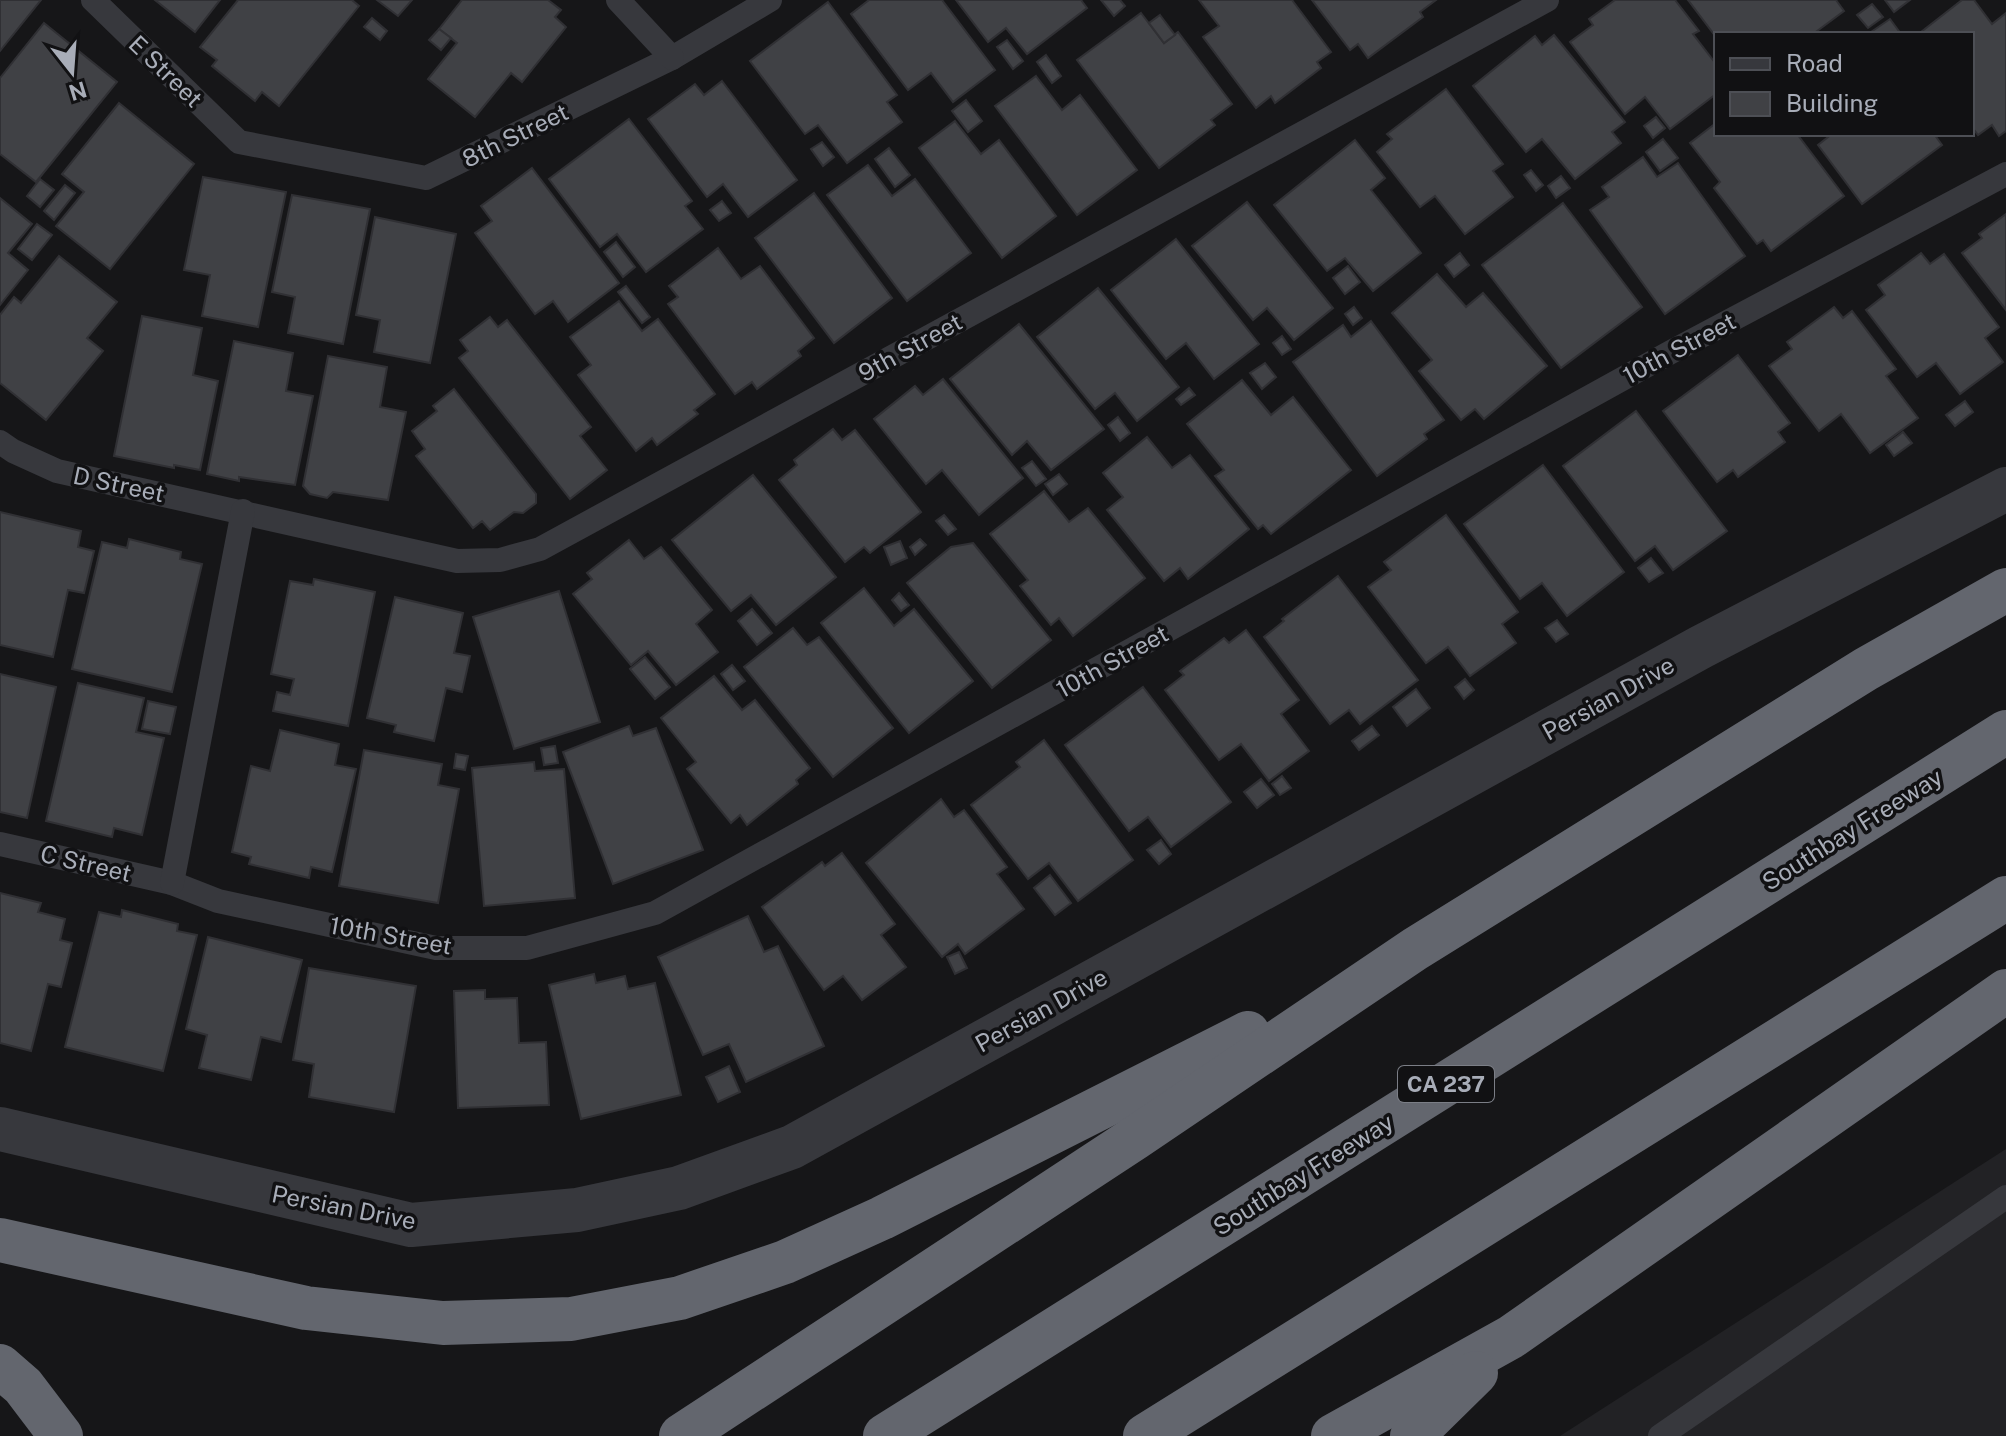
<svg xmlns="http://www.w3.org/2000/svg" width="2006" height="1436" font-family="'Public Sans',sans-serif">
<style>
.built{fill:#222225}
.building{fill:#404145;stroke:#303034;stroke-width:2}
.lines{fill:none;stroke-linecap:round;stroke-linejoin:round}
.service{stroke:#37383d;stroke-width:24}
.tertiary{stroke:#37383d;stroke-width:44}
.motorway{stroke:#63666e;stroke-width:44}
.labels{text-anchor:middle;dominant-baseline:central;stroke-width:7;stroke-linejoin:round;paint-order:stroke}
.shield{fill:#111113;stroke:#7b7e86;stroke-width:2}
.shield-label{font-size:22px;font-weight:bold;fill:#a8adb8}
.street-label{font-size:24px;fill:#a8adb8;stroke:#111113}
</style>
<rect width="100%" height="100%" fill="#161618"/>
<!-- built -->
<path class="built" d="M2006 1149V1436H1560Z"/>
<!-- building -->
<g class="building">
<path d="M0 0H41L0 51Z"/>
<path d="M155 0H220L195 32Z"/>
<path d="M238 0H352L359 6 279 106 262 92 255 101 212 66 217 60 200 47Z"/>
<path d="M377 0H412L398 16Z"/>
<path d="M462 0H548L561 10 555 17 566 27 522 82 511 73 475 117 428 79 457 43 439 29Z"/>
<path d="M869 0H942L995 70 953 102 931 73 908 90 851 14Z"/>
<path d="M956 0H1081L1087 8 1027 54 1006 28 988 42Z"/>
<path d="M1101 0H1120L1125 6 1114 16Z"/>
<path d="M1199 0H1292L1331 52 1317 62 1321 68 1275 103 1271 96 1256 108 1203 37 1219 26Z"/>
<path d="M1312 0H1436L1420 12 1423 17 1368 58 1358 44 1350 50Z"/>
<path d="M1615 0H1675L1699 31 1693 34 1716 64V94L1670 129 1645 97 1625 114 1570 42 1593 25 1589 19Z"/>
<path d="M1688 0H1836L1844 11 1813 34H1716V37Z"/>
<path d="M1885 0H1910L1894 12Z"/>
<path d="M1962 0H1974L1992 24 2006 13V131L1999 136 1992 125 1978 135 1972 127V34H1922L1921 32Z"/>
<path d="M828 2 897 95 887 102 902 122 847 163 818 125 805 134 750 61Z"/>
<path d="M1872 4 1883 17 1868 28 1857 15Z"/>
<path d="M1141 13 1164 43 1178 32 1232 104 1211 120 1215 125 1159 168 1077 60Z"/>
<path d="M1160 15 1175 35 1164 43 1149 23Z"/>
<path d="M372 18 387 31 380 40 364 27Z"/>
<path d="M1890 19 1901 34H1872L1871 32Z"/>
<path d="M44 23 117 82 36 182 0 154V78Z"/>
<path d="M439 29 451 38 441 50 429 40Z"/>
<path d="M1554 35 1625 122 1612 132 1621 143 1575 179 1542 139 1526 152 1473 86 1535 36 1542 45Z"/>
<path d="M1007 40 1023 61 1013 69 997 47Z"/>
<path d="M1046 55 1061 76 1052 83 1037 62Z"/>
<path d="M1036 76 1062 110 1080 95 1137 170 1077 215 995 106Z"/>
<path d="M722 81 797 180 748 217 723 184 707 197 648 119 695 84 704 95Z"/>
<path d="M1446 89 1503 164 1493 171 1513 197 1465 234 1435 196 1420 207 1377 152 1392 139 1387 134Z"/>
<path d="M966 100 982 121 968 132 952 111Z"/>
<path d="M119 103 194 164 110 269 56 226 84 192 62 174Z"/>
<path d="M1656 117 1665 128 1653 138 1644 126Z"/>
<path d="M629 119 692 201 685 206 703 229 646 272 617 234 600 247 549 179Z"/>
<path d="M955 121 981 154 999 140 1056 216 1002 258 919 148Z"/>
<path d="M1716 123V134H1797L1844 196 1771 251 1763 240 1757 244 1714 188 1720 182 1690 143Z"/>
<path d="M1832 134H1934L1942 145 1862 204 1818 145Z"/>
<path d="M1663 139 1678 158 1660 171 1646 152Z"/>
<path d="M1355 140 1385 178 1371 190 1421 253 1373 291 1345 258 1327 271 1274 205Z"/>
<path d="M822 142 834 157 823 166 811 149Z"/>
<path d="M889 148 910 175 895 187 875 159Z"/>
<path d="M1643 157 1657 177 1678 163 1745 256 1665 314 1590 210 1609 197 1602 187Z"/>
<path d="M868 165 892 196 915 179 971 253 907 301 827 195Z"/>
<path d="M532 168 619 283 568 322 553 301 535 314 475 233 492 221 481 206Z"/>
<path d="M1531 170 1543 185 1536 191 1524 175Z"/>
<path d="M1561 176 1570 188 1556 198 1548 186Z"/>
<path d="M203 177 286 192 258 327 202 316 210 275 184 270Z"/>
<path d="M40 179 54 190 40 207 27 196Z"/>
<path d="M65 185 75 193 54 220 44 211Z"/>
<path d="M814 193 892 298 834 343 755 238Z"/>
<path d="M292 195 370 209 343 344 288 333 295 297 272 292Z"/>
<path d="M0 198 32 224 8 253 28 270 0 305Z"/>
<path d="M722 201 731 213 719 221 710 210Z"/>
<path d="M1247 202 1333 308 1294 340 1267 308 1253 320 1192 246Z"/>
<path d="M1563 203 1642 307 1561 368 1482 265Z"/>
<path d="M2006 214V310L1962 253 1982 238 1979 234Z"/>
<path d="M375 217 456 234 430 363 374 352 380 320 356 315Z"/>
<path d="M37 224 52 235 32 260 18 249Z"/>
<path d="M1176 239 1259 344 1214 379 1186 343 1166 359 1111 290Z"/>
<path d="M616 242 635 267 623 277 604 252Z"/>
<path d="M718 248 741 279 760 266 814 338 798 351 801 356 757 389 752 382 735 394 668 304 678 297 669 286Z"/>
<path d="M1460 253 1469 265 1454 277 1445 265Z"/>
<path d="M1921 253 1930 264 1944 254 1999 327 1985 338 2003 362 1960 394 1936 363 1917 377 1866 310 1885 295 1878 285Z"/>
<path d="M59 256 117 302 87 338 103 351 46 420 0 383V315L14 297 21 303Z"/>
<path d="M1348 266 1360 282 1345 294 1333 278Z"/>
<path d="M1437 274 1466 307 1483 293 1547 366 1484 419 1475 409 1461 420 1419 371 1432 360 1392 313Z"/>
<path d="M626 286 650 317 642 323 618 292Z"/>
<path d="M1098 288 1179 387 1137 421 1115 393 1095 409 1037 337Z"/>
<path d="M619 301 642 331 658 319 715 394 694 410 698 414 657 445 652 438 636 451 578 375 591 365 570 337Z"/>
<path d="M1354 307 1362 318 1353 325 1345 314Z"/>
<path d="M1834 307 1843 318 1852 311 1896 369 1886 376 1918 418 1870 453 1841 414 1819 431 1769 366 1792 349 1787 342Z"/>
<path d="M142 316 202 328 193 375 218 381 200 470 174 465V468L114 456Z"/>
<path d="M490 317 498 327 507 320 591 427 580 436 607 470 570 499 459 358 468 351 460 340Z"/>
<path d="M1371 321 1444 420 1424 434 1427 439 1377 476 1293 362 1343 325 1351 337Z"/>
<path d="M1019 324 1104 429 1051 470 1027 441 1012 455 950 379Z"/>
<path d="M1282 336 1291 349 1282 355 1273 343Z"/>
<path d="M234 341 293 353 286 391 313 396 295 485 239 477V481L207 474Z"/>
<path d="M1738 355 1790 423 1778 432 1785 442 1738 477 1733 470 1717 482 1663 411Z"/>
<path d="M328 356 387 367 380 407 406 412 388 500 333 492 327 498 310 494 303 486Z"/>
<path d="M1265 363 1276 377 1262 389 1250 373Z"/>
<path d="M943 379 1023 478 979 515 942 470 926 484 874 419 915 386 923 395Z"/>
<path d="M1242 380 1271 415 1293 397 1351 470 1271 534 1263 525 1258 529 1215 476 1224 470 1187 424Z"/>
<path d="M1189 388 1195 395 1181 405 1176 399Z"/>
<path d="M454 389 536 494V503L523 513 514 512 490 530 482 521 473 528 416 456 425 449 412 431 437 411 433 406Z"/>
<path d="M1965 401 1973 412 1955 426 1946 415Z"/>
<path d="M1636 411 1727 531 1673 570 1655 546 1635 561 1563 466Z"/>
<path d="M1118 417 1130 433 1120 441 1108 425Z"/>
<path d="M833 429 842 440 855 430 921 512 870 553 864 547 845 562 779 480 797 465 794 460Z"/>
<path d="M1903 432 1912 443 1894 456 1886 445Z"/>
<path d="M1147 437 1172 468 1190 455 1249 529 1188 579 1180 568 1164 581 1107 510 1123 497 1103 473Z"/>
<path d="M1032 461 1046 479 1036 486 1022 468Z"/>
<path d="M1543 465 1624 572 1567 616 1542 583 1520 599 1464 524Z"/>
<path d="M1059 474 1067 484 1053 495 1045 484Z"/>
<path d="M753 475 836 577 776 625 751 595 731 611 672 540Z"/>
<path d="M1044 491 1069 522 1088 508 1145 578 1073 636 1059 618 1051 625 1020 586 1028 580 990 534Z"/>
<path d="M0 512 81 531 78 547 94 551 84 593 68 590 53 657 0 645Z"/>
<path d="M944 515 956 529 948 535 936 521Z"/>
<path d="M1446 515 1518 612 1502 624 1516 643 1470 676 1448 647 1426 663 1368 587 1391 570 1384 562Z"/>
<path d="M129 539 181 552 180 559 202 564 172 692 72 669 102 542 127 548Z"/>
<path d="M920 539 926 545 915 555 910 547Z"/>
<path d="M629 540 644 559 661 547 712 610 696 624 718 652 676 685 648 651 631 665 573 594 592 579 587 573Z"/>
<path d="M900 541 907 558 891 565 884 547Z"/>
<path d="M973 543 1051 640 992 688 907 583 951 547Z"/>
<path d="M1651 558 1663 573 1649 582 1638 568Z"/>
<path d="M1338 576 1418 680 1360 724 1349 710 1330 724 1264 637 1284 621 1282 619Z"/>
<path d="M314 579 375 592 348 726 273 711 277 692 290 695 294 679 271 674 290 581 313 585Z"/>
<path d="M864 588 894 626 914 609 973 681 909 733 821 623Z"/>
<path d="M559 591 600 722 514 749 473 617Z"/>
<path d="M899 593 909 605 901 611 892 600Z"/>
<path d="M395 597 463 613 454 653 470 656 462 692 446 688 434 741 394 732 396 725 367 718Z"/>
<path d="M752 609 772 633 757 645 738 621Z"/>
<path d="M1557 620 1568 634 1556 642 1545 628Z"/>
<path d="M793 628 807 645 819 637 893 728 833 777 744 667Z"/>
<path d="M1246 630 1299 700 1281 714 1309 751 1269 781 1241 744 1219 760 1165 690 1184 675 1180 671 1224 638 1229 643Z"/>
<path d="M645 657 670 687 655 699 630 669Z"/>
<path d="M732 665 745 681 733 690 721 674Z"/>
<path d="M0 674 56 687 27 818 0 812Z"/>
<path d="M714 676 742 710 755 700 810 768 796 780 798 784 747 825 740 815 731 823 687 769 696 762 661 718Z"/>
<path d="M1465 679 1474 690 1464 699 1455 687Z"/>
<path d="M78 683 144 698 136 732 164 738 142 835 114 828 112 837 46 821Z"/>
<path d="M1143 687 1231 802 1171 847 1148 817 1129 831 1065 745Z"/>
<path d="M1416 689 1430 708 1407 726 1393 707Z"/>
<path d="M148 701 176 707 170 734 142 729Z"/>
<path d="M629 726 633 736 656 728 703 850 613 884 563 752Z"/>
<path d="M1372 726 1379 735 1359 750 1352 741Z"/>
<path d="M280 730 339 744 335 765 356 769 332 872 311 867 309 878 249 864 251 857 232 852 251 766 270 771Z"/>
<path d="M1044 740 1133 860 1078 901 1049 863 1028 879 971 805 1020 767 1016 762Z"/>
<path d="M555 746 558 763 544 765 541 748Z"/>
<path d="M364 750 442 764 438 785 459 789 438 903 339 886Z"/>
<path d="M456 754 468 756 465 770 454 768Z"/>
<path d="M534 762 535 771 564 769 575 898 484 906 472 768Z"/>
<path d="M1282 776 1291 788 1280 795 1272 784Z"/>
<path d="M1261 779 1274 795 1257 808 1244 792Z"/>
<path d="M941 799 954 817 964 810 1007 867 997 874 1024 909 965 954 958 944 942 957 866 863Z"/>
<path d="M1161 840 1171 854 1159 864 1147 850Z"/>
<path d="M842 853 895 924 881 935 906 967 862 1000 843 976 824 990 762 907 822 862 825 866Z"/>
<path d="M1050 875 1071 903 1055 915 1034 888Z"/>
<path d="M0 893 41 903 38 912 65 919 60 940 72 943 61 987 48 984 31 1051 0 1043Z"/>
<path d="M122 910 178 924 177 931 197 935 163 1071 65 1047 99 912 121 917Z"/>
<path d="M748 916 764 952 778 946 824 1046 746 1082 729 1044 703 1055 658 957Z"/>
<path d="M208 937 302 960 281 1042 261 1037 251 1080 199 1068 207 1035 186 1029Z"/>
<path d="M959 952 967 968 955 974 947 957Z"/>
<path d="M309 968 416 986 394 1112 309 1097 314 1064 293 1060Z"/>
<path d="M594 974 596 983 625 976 628 989 655 983 681 1095 581 1119 549 985Z"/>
<path d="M485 990V999L517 998 519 1043 546 1042 549 1105 458 1108 454 991Z"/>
<path d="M729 1066 740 1092 718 1102 706 1077Z"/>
</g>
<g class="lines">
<!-- service -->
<g class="service">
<path d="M93 0 239 142 426 178 672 58 770 0"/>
<path d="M618 0 672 58"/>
<path d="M0 442 13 451 57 471 457 561 500 560 540 549 1547 0"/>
<path d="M0 844 172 883 218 901 436 948H527L655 913 1671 352 2006 174"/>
<path d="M172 883 243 511"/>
<path d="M1660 1436 2006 1197"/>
</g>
<!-- tertiary -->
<path class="tertiary" d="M0 1129 411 1225 577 1210 679 1188 792 1147 1701 647 2006 489"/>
<!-- motorway -->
<g class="motorway">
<path d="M0 1240 306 1308 443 1323 571 1319 680 1298 785 1262 882 1218 1248 1033"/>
<path d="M0 1366 23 1386 61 1436"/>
<path d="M681 1436 1135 1138 1415 949 1866 669 2006 590"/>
<path d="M885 1436 2006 732"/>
<path d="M1145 1436 2006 898"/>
<path d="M1333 1436 1511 1337 2006 991"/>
<path d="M1412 1436 1476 1373"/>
</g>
</g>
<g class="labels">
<!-- shield labels -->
<rect class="shield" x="1398" y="1066" width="96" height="36" rx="6"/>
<g class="shield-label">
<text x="1446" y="1084">CA 237</text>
</g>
<!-- street labels -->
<g class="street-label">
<text transform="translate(166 71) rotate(44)">E Street</text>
<text transform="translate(515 135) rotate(-26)">8th Street</text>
<text transform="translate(910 347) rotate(-29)">9th Street</text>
<text transform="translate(1679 348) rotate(-28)">10th Street</text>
<text transform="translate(119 484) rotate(12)">D Street</text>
<text transform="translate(1112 661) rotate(-29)">10th Street</text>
<text transform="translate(1608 698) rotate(-29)">Persian Drive</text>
<text transform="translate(1852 829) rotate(-32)">Southbay Freeway</text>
<text transform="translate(86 863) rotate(13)">C Street</text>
<text transform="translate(391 935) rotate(10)">10th Street</text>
<text transform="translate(1041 1010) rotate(-29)">Persian Drive</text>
<text transform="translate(1303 1174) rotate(-32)">Southbay Freeway</text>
<text transform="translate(344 1207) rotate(11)">Persian Drive</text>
</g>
</g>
<!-- legend -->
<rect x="1714" y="32" width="260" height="104" fill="#111113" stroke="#4d4f55" stroke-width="2"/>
<rect x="1730" y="58" width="40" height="12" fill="#37383d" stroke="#4d4f55" stroke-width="2"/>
<text x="1786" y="72" font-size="24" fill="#a8adb8">Road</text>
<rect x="1730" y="92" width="40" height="24" fill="#404145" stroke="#4d4f55" stroke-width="2"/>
<text x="1786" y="112" font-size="24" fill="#a8adb8">Building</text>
<!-- north arrow -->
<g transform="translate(72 72) rotate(163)" stroke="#111113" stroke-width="6" paint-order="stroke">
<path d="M0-6L14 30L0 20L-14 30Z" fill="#a8adb8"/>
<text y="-12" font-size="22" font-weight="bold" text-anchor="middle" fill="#a8adb8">N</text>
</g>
</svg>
